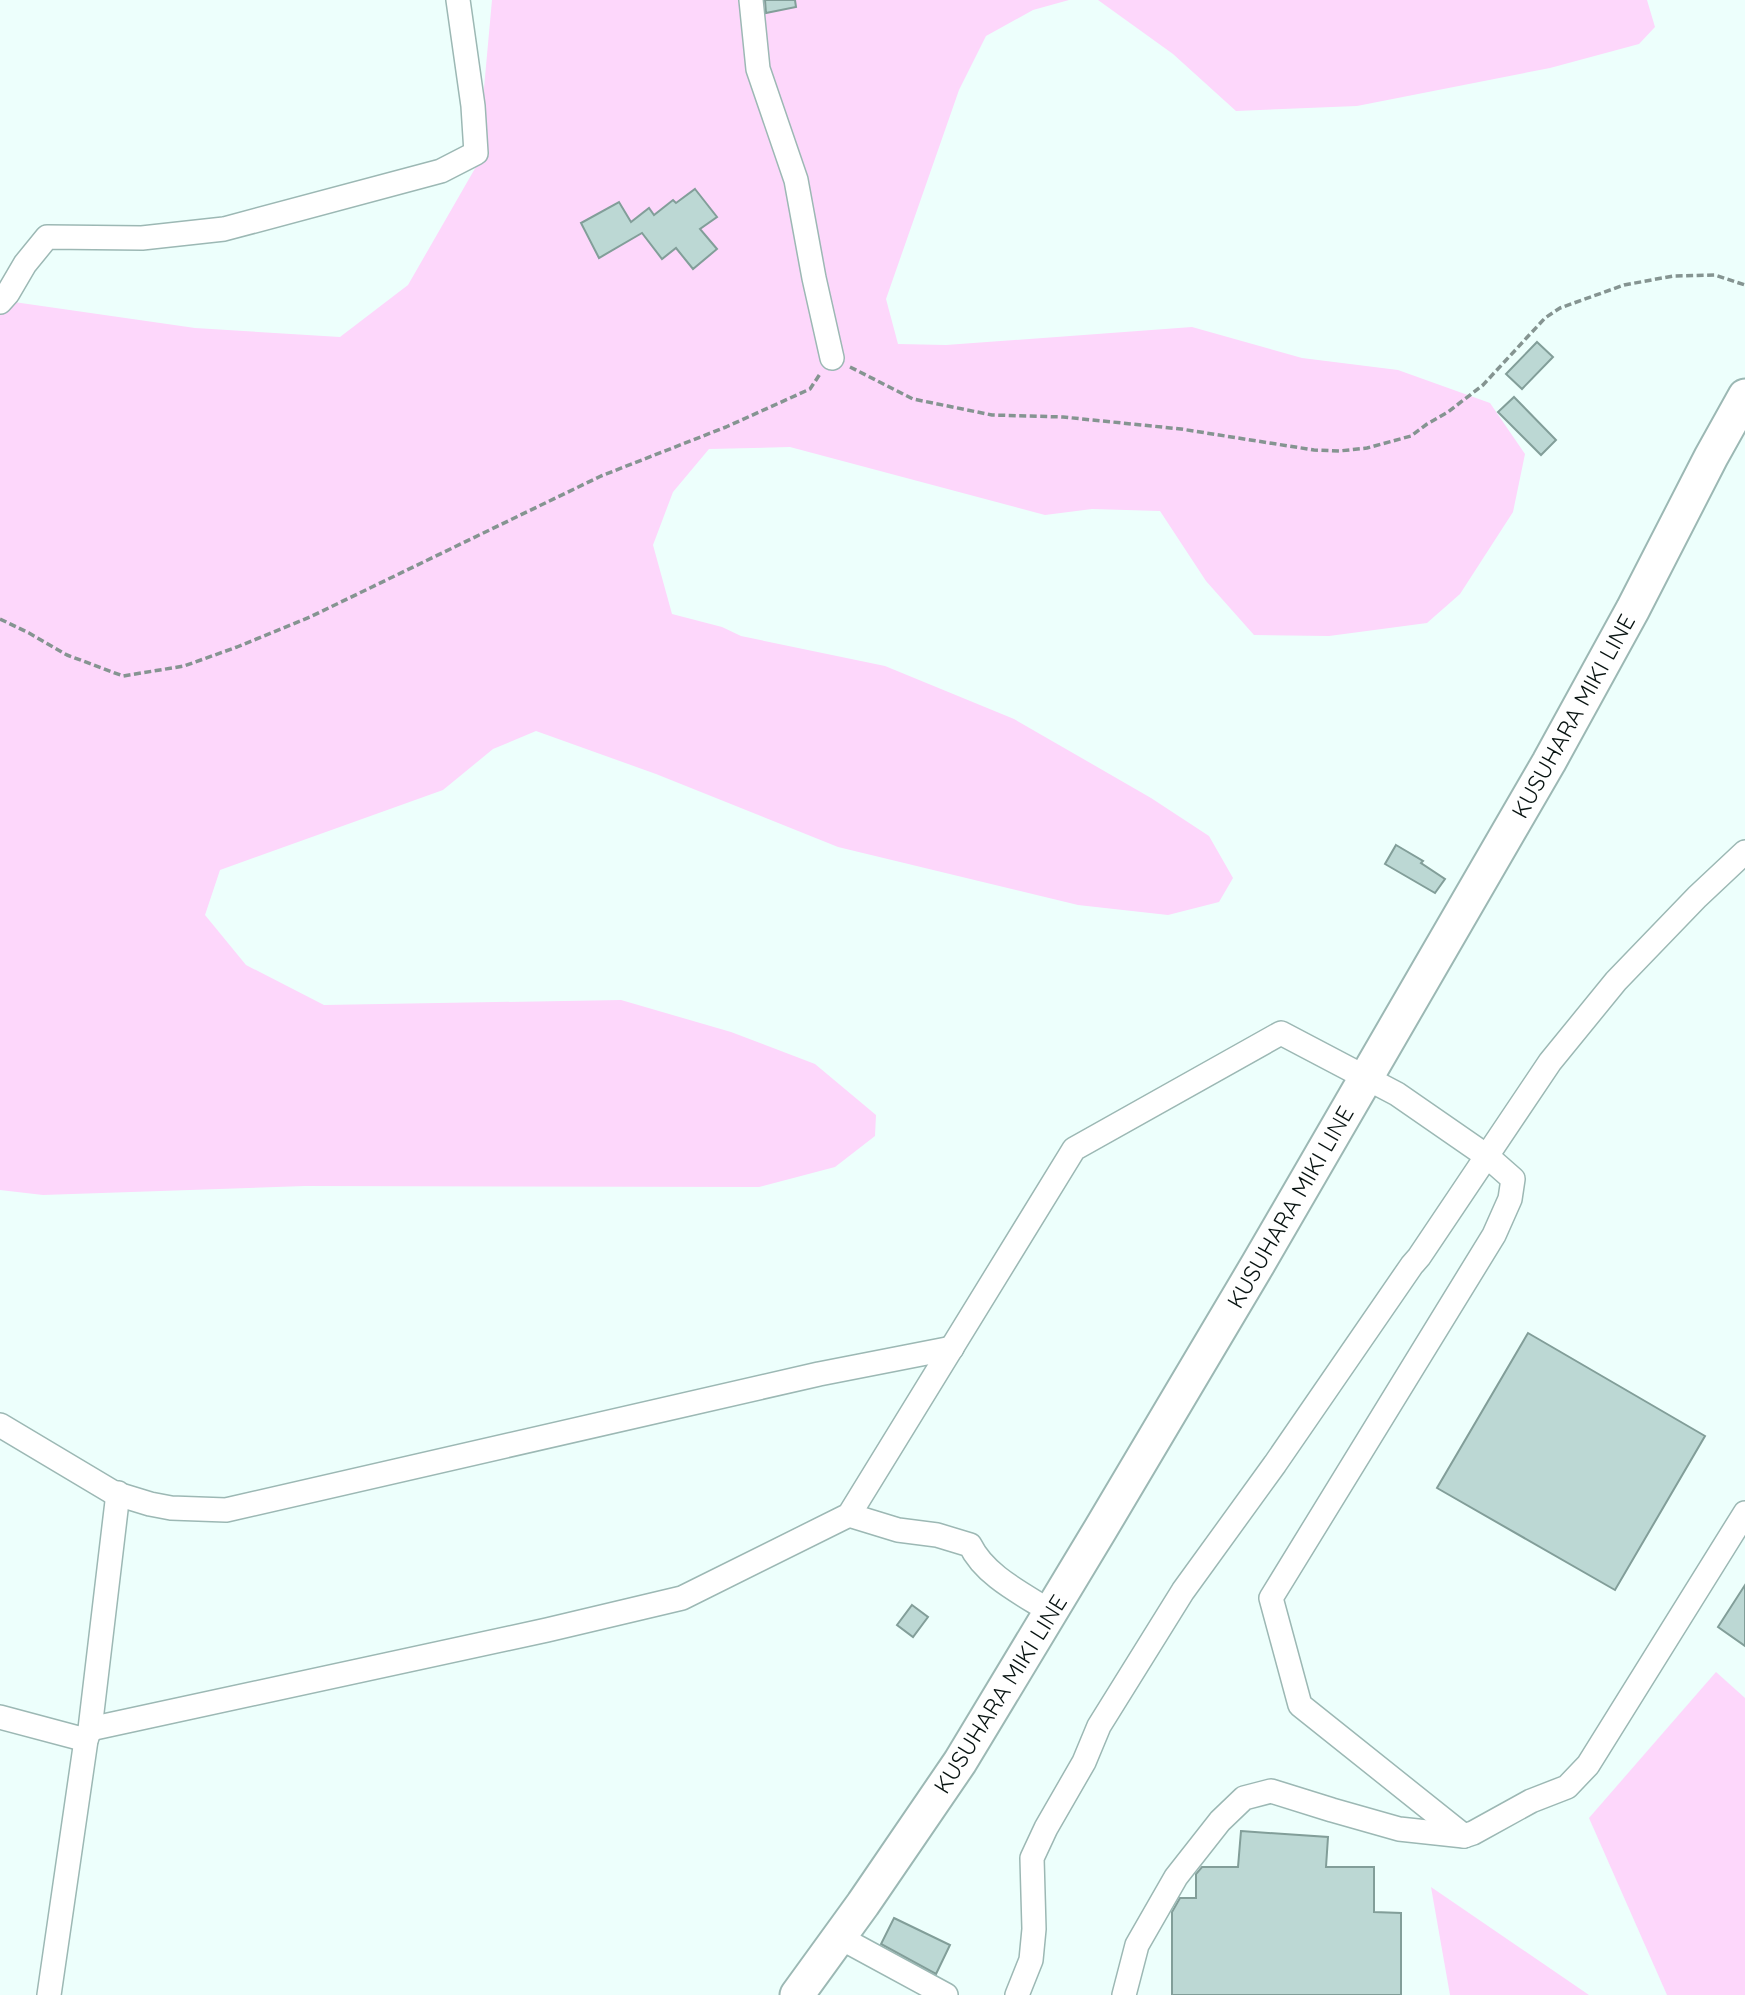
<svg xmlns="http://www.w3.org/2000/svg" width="1745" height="1995" font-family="Quicksand,sans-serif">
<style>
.green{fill:#fdd7fb}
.building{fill:#bcd8d4;stroke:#829e99;stroke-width:2}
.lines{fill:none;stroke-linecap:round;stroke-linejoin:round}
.minor-casing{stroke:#9cb8b4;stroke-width:26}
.secondary-casing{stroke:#9cb8b4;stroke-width:37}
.path{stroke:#859491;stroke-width:3.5;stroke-dasharray:7 3.5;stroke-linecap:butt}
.minor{stroke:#fff;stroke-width:23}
.secondary{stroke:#fff;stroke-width:33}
.labels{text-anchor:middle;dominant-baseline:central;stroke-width:6;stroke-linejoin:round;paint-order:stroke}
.street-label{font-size:23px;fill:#081311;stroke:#fff}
</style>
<rect width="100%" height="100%" fill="#edfffc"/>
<!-- green -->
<g class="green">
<path d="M492 0H1069L1033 10 986 36 959 90 886 299 898 344 946 345 1192 327 1302 358 1398 370 1490 403 1525 454 1513 512 1460 594 1427 623 1329 636 1254 635 1206 581 1160 511 1092 509 1045 515 790 447 709 449 673 492 653 545 672 614 722 627 741 636 885 666 1014 719 1151 798 1209 836 1233 878 1219 902 1168 915 1078 905 838 847 656 774 536 731 493 749 443 790 220 870 205 915 246 965 324 1005 621 1000 731 1032 815 1064 876 1115 875 1136 835 1167 759 1187 305 1186 43 1195 0 1190V300L195 328 340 337 408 285 477 165Z"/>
<path d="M1098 0H1647L1655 27 1639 44 1550 68 1357 106 1236 111 1173 54Z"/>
<path d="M1716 1672 1745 1698V1995H1667L1589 1818Z"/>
<path d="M1431 1887 1589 1995H1450Z"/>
</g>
<!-- building -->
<g class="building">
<path d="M765 0H795L796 7 766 13Z"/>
<path d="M695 189 717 217 700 229 717 249 693 269 676 248 662 259 642 233 599 258 581 223 619 202 631 222 649 208 654 215 673 200 676 203Z"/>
<path d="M1537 342 1553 357 1522 389 1506 374Z"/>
<path d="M1514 397 1556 440 1541 455 1498 412Z"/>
<path d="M1396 845 1423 861 1421 863 1445 879 1435 893 1385 864Z"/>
<path d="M1528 1333 1705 1436 1615 1590 1437 1488Z"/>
<path d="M1745 1585V1646L1718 1627Z"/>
<path d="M912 1605 928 1617 913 1637 897 1625Z"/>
<path d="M1241 1831 1328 1837 1326 1867H1374V1912L1401 1913V1995H1172V1912L1180 1898H1196V1874L1202 1867H1238Z"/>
<path d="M894 1918 950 1945 936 1974 881 1944Z"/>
</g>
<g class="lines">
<defs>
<g id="minor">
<path d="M751 0 758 69 796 180 814 278 832 358"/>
<path d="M0 302 8 293 25 264 47 237 142 238 224 229 441 171 476 153 473 106 458 0"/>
<path d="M0 1425 114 1493 150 1504 171 1508 226 1510 819 1374 952 1348"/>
<path d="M849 1515 898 1530 937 1535 970 1545C985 1576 1023 1594 1051 1612"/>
<path d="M0 1717 86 1740"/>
<path d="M90 1729 547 1630 682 1598 849 1515 1074 1149 1281 1033 1397 1094 1488 1157 1513 1179 1510 1199 1494 1235 1271 1598 1300 1705 1464 1836"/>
<path d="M839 1937 946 1995"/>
<path d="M49 1995 86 1740 90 1729 118 1493"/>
<path d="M1017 1995 1031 1960 1034 1929 1032 1858 1046 1828 1084 1762 1099 1726 1183 1591 1275 1464 1412 1265 1419 1257 1550 1062 1616 981 1697 897 1745 852"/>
<path d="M1124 1995 1137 1945 1176 1877 1220 1821 1244 1798 1271 1791 1332 1810 1399 1829 1464 1836 1473 1833 1531 1801 1567 1787 1588 1765 1745 1513"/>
</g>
<path id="secondary" d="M797 1995 863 1904 960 1762 1100 1530 1258 1264 1549 762 1633 609 1711 457 1745 396"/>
</defs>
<!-- minor casing -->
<use href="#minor" class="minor-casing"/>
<!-- secondary casing -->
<use href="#secondary" class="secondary-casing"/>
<!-- path -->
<g class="path">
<path d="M850 367 913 399 992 415 1063 417 1181 429 1314 450 1339 451 1367 448 1411 436 1427 424 1448 412 1483 385 1545 318 1560 308 1624 285 1673 276 1715 275 1745 285"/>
<path d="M0 619 29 633 67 655 123 676 184 666 237 647 310 617 601 476 726 427 810 389 820 374"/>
</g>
<!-- minor -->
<use href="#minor" class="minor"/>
<!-- secondary -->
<use href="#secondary" class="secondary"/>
</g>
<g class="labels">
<!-- street labels -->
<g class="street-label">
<text transform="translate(1573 716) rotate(-61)">KUSUHARA MIKI LINE</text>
<text transform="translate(1290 1207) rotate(-60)">KUSUHARA MIKI LINE</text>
<text transform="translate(1000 1694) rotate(-58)">KUSUHARA MIKI LINE</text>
</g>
</g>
</svg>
